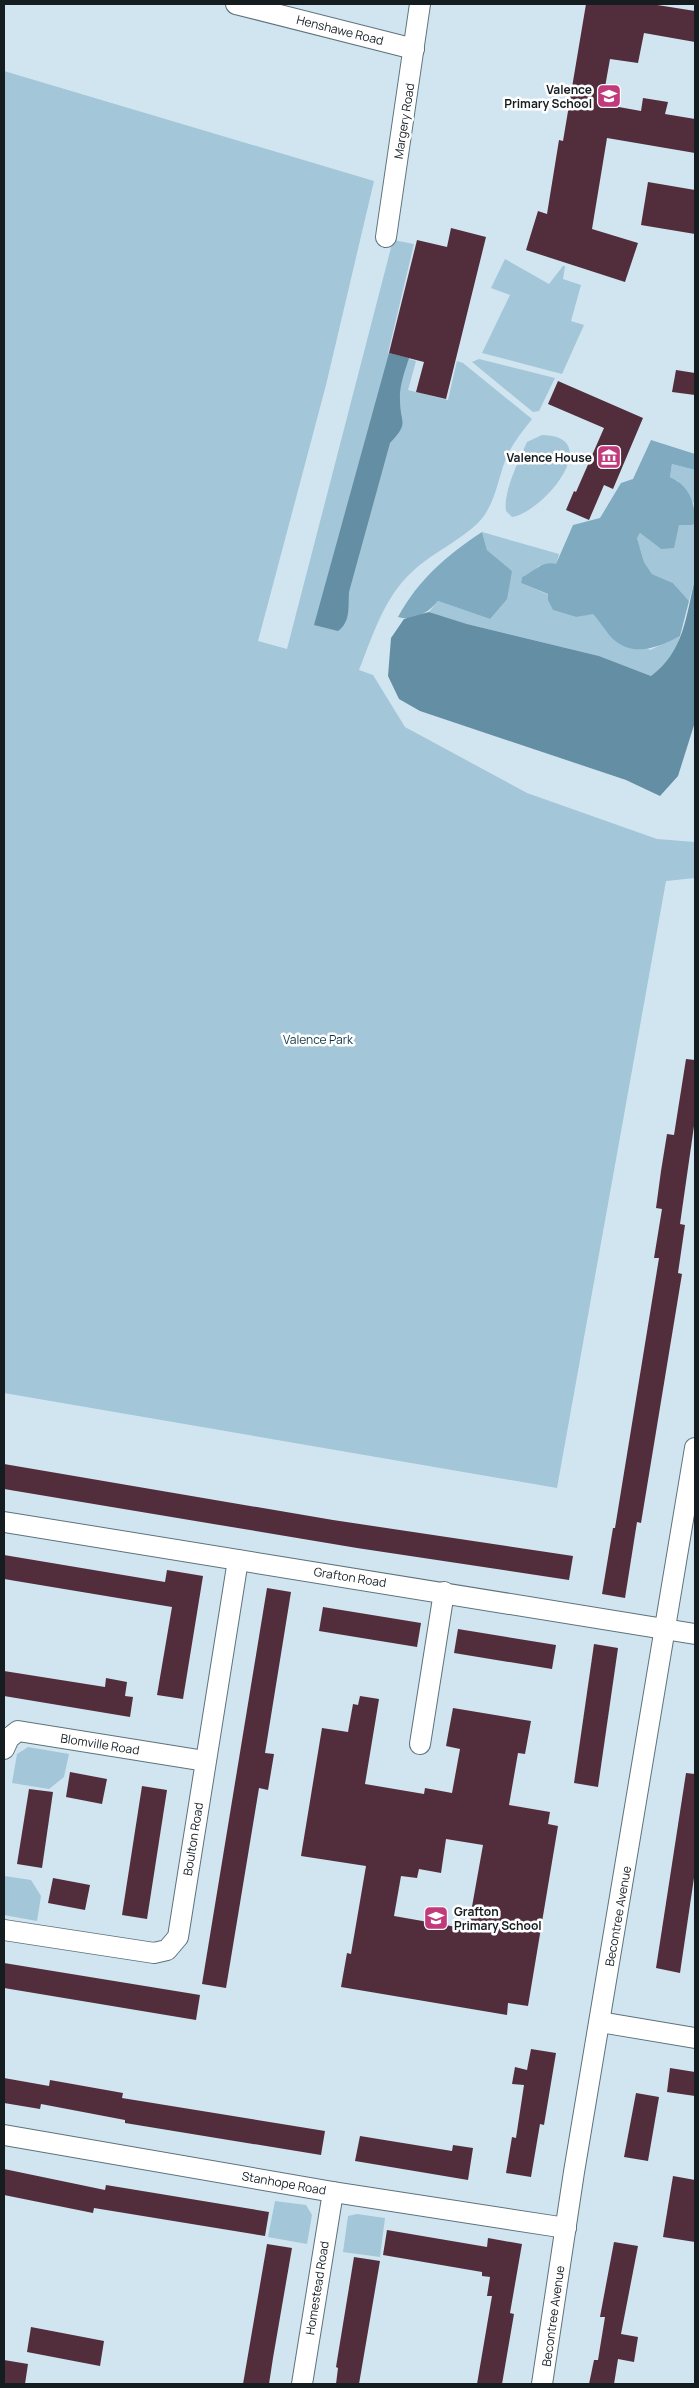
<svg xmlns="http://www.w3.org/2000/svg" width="699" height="2388" font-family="Manrope,sans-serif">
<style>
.green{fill:#a3c6d8}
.forest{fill:#7faac0}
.water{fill:#638ea3}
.building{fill:#522e3d;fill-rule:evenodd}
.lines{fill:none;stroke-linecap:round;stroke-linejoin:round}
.minor-casing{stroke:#5f727c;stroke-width:22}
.minor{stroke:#fff;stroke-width:20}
.labels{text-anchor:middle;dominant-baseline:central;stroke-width:5;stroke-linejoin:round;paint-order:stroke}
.street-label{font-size:12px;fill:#151d21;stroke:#fff}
.poi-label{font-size:12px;font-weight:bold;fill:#151d21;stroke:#fff;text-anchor:end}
.park-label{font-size:12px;fill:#113849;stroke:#fff}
</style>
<rect width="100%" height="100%" fill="#d0e5f0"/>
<!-- green -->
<g class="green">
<path d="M4 71 374 181 326 385 258 641 287 649 393 240 414 244 388 353 416 361 408 390 448 400 457 361 463 363 532 419C522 432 511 445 505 461 499 477 496 496 487 511 475 534 432 552 413 571 384 597 373 635 359 670L373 675 405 727 527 793 657 839 695 842V878L666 881 557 1488 4 1393Z"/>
<path d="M505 259 549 284 563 266H565L563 279 581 285 571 321 584 325 562 374 482 353 510 295 491 288Z"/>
<path d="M479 359 555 378 539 411 533 412 472 362Z"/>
<path d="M542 435C606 436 544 512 512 517L506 511C503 492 519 460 527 442Z"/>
<path d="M672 464 695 470V505L678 481 670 477Z"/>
<path d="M695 522V579L689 601 673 583 652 574 644 562 637 538 640 533 661 549 679 525H693Z"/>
<path d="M482 532 559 554 556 565 539 566 531 573 522 577 521 583 549 595 553 610 576 617 593 613 602 624 650 650 680 636C676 654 665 665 651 676L599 656 467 624 429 612 438 601 490 619 512 571 487 550Z"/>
<path d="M28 1747 69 1754 64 1777 49 1789 12 1783 17 1754Z"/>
<path d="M4 1876 31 1880 41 1896 37 1921 4 1915Z"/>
<path d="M275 2201 306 2205 312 2215 307 2244 268 2237Z"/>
<path d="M357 2214 385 2218 380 2257 343 2252 348 2216Z"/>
</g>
<!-- forest -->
<g class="forest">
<path d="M651 440 695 454V470L672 464 670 477C689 486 695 501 695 522L693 525H679L674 548 661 549 640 533 637 538 644 562 652 574 673 583 689 601 680 636C659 647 634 658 613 639 606 632 600 621 593 614L576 617 553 610 548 600V594L521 583 522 577C534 572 542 560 556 564L573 525 600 518 621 483 633 479Z"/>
<path d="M482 532 487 550 512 571 507 599 490 619 438 601C429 612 414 622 398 617 418 580 447 555 482 532Z"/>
</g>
<!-- water -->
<g class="water">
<path d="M389 353 409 358C405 371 399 386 400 400 400 425 410 421 390 443L349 592C348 606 351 622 338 631L314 625Z"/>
<path d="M695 579V722L678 776 660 796 626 780 420 711 399 699 388 676 391 638 404 619 429 612 467 624 599 656 651 676C684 652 686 616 695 579Z"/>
</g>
<!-- building -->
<g class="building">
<path d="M586 4H651L695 11V42L644 33 638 63 610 59 602 104 641 111 643 98 668 102 665 114 695 119V153L607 138 592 229 638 243 625 282 526 250 538 211 547 214 559 140 563 141Z"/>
<path d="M648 182 695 190V234L641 225Z"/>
<path d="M451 228 486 237 446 399 416 392 424 362 389 353 417 240 447 247Z"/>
<path d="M676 370 695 373V395L672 392Z"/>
<path d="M558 381 643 418 613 489 604 485 589 520 566 510 574 491 576 492 604 428 548 404Z"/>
<path d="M686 1059 695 1060V1119L680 1224 685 1225 678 1273 682 1274 641 1523 637 1522 625 1598 602 1594 613 1528H615L659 1258H654L662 1209 656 1208 661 1171 667 1134 674 1135Z"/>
<path d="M4 1464 333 1520 573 1556 569 1580 357 1548 4 1489Z"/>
<path d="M4 1555 165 1582 167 1570 203 1576 183 1699 157 1695 172 1607 4 1579Z"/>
<path d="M267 1588 291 1592 265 1753 274 1754 268 1790 259 1788 226 1988 202 1984Z"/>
<path d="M323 1607 421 1623 417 1647 319 1631Z"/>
<path d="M458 1629 556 1645 552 1669 454 1653Z"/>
<path d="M594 1644 618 1648 598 1787 574 1783Z"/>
<path d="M4 1671 105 1687 106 1678 127 1682 125 1696 133 1697 130 1717 4 1696Z"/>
<path d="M360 1696 379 1699 365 1784 424 1794 425 1788 452 1793 460 1749 446 1746 453 1708 531 1721 525 1754 518 1753 509 1805 550 1812 548 1824 558 1826 528 2006 508 2003 507 2015 341 1987 347 1953 351 1954 366 1866 301 1856 322 1728 348 1732 353 1704 358 1705ZM446 1839 483 1845 468 1929 394 1916 401 1876 417 1878 419 1869 441 1873Z"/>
<path d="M70 1772 107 1779 102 1804 66 1797Z"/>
<path d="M686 1773 695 1774V1871L680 1973 656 1968Z"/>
<path d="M142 1786 167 1790 147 1919 122 1915Z"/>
<path d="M29 1789 53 1792 42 1868 17 1864Z"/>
<path d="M53 1878 90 1885 85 1910 48 1903Z"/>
<path d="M4 1963 200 1995 196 2020 4 1988Z"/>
<path d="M531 2049 556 2053 544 2125 540 2124 531 2177 506 2173 512 2137 516 2138 524 2085 512 2084 515 2067 527 2070Z"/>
<path d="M670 2068 695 2072V2096L667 2092Z"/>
<path d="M4 2078 49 2086 50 2080 123 2093 122 2098 325 2131 321 2155 125 2123V2120L41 2104 40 2109 4 2103Z"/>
<path d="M636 2093 659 2097 648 2161 624 2157Z"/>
<path d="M360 2136 452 2151 453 2145 473 2148 468 2180 355 2161Z"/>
<path d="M4 2169 105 2190 106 2185 269 2212 265 2236 94 2208 93 2213 4 2195Z"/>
<path d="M673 2176 695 2180V2242L663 2237Z"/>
<path d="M387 2230 487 2247 488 2238 522 2244 510 2313 514 2314 502 2384H477L492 2296H487L490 2277 482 2276V2272L383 2255Z"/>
<path d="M614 2242 638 2246 621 2334 638 2337 634 2362 618 2359 614 2384H589L594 2360H598L605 2317H600Z"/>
<path d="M267 2244 292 2248 273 2358 269 2384H243Z"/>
<path d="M354 2257 380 2261 359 2384H336L338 2368 336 2367Z"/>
<path d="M31 2327 104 2341 100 2366 27 2352Z"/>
<path d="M4 2360 28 2364 25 2384H4Z"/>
</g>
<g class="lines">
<defs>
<g id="minor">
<path d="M236 4 414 49"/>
<path d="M386 237 420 4"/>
<path d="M4 1522 695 1634"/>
<path d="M420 1744 444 1592"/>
<path d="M4 1749 9 1738 18 1731 205 1761"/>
<path d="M4 1930 154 1953 167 1950 178 1937 238 1560"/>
<path d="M600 2022 695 2038"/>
<path d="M4 2135 333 2192 566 2228"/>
<path d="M302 2384 333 2192"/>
<path d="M542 2384 574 2172 695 1448"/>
</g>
</defs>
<!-- minor casing -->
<use href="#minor" class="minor-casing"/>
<!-- minor -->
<use href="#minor" class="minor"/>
</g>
<!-- icons -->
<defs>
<symbol id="school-square" viewBox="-11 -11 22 22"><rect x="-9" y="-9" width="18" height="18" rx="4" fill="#c03a7c" stroke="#fff"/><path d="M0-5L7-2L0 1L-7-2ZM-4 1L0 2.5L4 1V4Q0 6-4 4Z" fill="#fff"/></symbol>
<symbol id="museum-square" viewBox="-11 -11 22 22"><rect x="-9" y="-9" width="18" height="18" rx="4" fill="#c03a7c" stroke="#fff"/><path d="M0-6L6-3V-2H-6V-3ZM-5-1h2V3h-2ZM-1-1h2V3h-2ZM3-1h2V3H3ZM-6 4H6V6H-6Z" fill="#fff"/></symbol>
</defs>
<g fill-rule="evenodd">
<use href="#school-square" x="595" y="82" width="28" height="28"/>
<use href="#museum-square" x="595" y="443" width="28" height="28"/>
<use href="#school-square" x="422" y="1904" width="28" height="28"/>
</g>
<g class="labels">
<!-- street labels -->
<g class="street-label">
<text transform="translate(340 30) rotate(14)">Henshawe Road</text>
<text transform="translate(404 121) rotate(-81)">Margery Road</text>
<text transform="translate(350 1577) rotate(9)">Grafton Road</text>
<text transform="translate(100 1744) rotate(9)">Blomville Road</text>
<text transform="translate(193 1839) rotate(-81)">Boulton Road</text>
<text transform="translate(618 1916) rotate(-80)">Becontree Avenue</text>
<text transform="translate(284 2183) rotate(10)">Stanhope Road</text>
<text transform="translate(317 2288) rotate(-81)">Homestead Road</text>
<text transform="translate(553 2316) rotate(-82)">Becontree Avenue</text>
</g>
<!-- poi labels -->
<g class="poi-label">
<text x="592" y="89">Valence<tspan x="592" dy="14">Primary School</tspan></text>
<text x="592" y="457">Valence House</text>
<text x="454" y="1911" text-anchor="start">Grafton<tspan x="454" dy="14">Primary School</tspan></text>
</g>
<!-- park labels -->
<g class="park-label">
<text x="318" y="1039">Valence Park</text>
</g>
</g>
<!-- border -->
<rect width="699" height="2388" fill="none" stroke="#151d21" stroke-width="10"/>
</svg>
